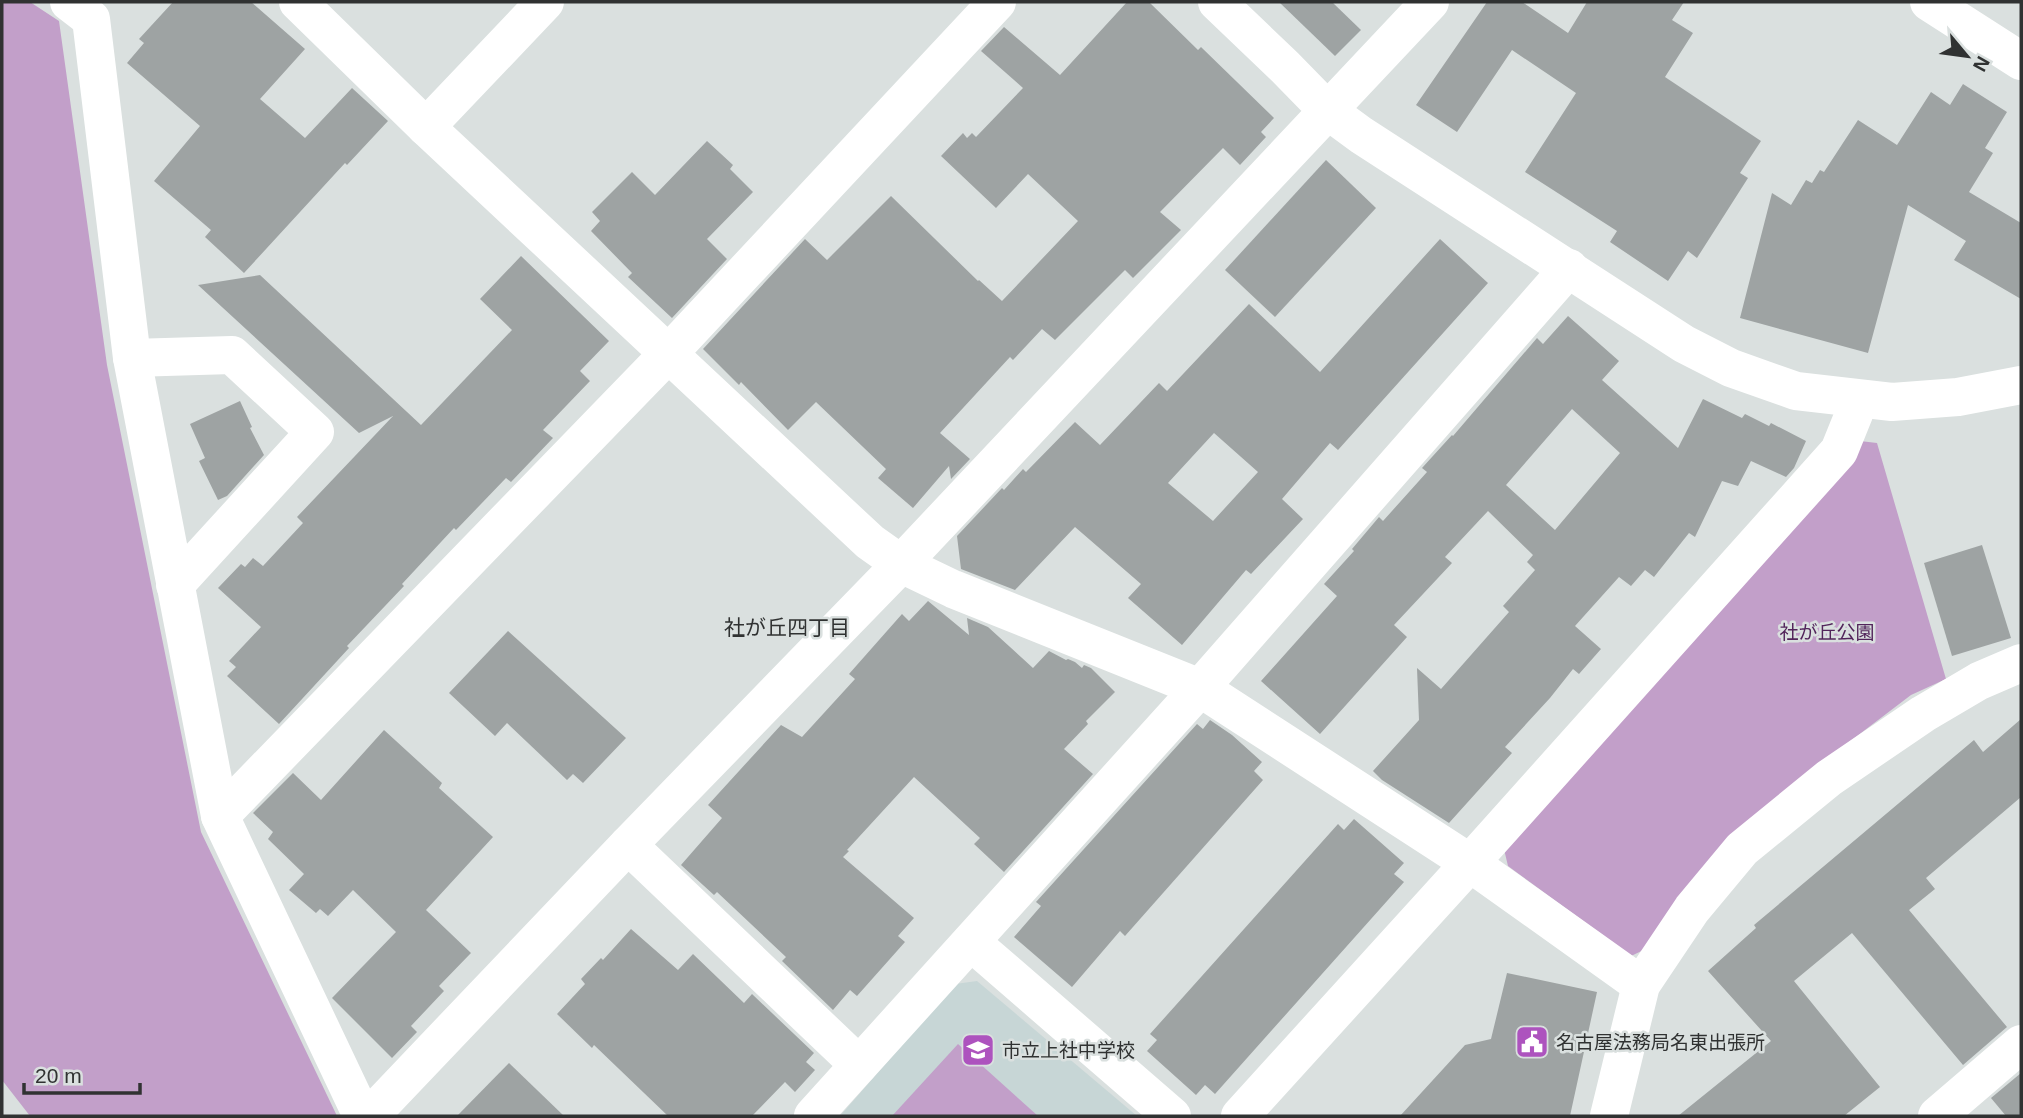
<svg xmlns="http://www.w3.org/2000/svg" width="2023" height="1118" font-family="Arial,'Noto Sans JP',sans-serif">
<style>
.built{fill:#c7d6d6}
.green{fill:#c29fc9}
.building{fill:#9ea3a3;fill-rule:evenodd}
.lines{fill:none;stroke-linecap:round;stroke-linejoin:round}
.minor{stroke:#fff;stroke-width:38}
.highway{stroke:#fff;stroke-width:38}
.labels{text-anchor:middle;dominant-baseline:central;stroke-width:5;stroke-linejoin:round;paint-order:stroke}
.park-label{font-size:19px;fill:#52245b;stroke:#dae0df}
.poi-label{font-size:19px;fill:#303232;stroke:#dae0df;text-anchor:start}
.neighbourhood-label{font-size:21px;fill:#303232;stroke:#dae0df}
</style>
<rect width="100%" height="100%" fill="#dae0df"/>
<!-- built -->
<path class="built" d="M977 981 1137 1116H840L955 984Z"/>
<!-- green -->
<g class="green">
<path d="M2 2H30L59 21 107 365 201 832 337 1116H30L2 1080Z"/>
<path d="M1860 441 1877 443 1946 679 1911 695 1840 749 1650 947 1631 956 1508 866 1503 845Z"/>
<path d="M958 1044 1038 1116H892Z"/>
</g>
<!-- building -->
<g class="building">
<path d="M173 2H251L305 49 260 99 305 138 352 88 388 121 347 165 345 163 244 273 205 237 211 230 154 181 200 126 127 63 144 43 139 39Z"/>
<path d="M1127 2H1149L1198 50 1201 47 1274 118 1261 132 1266 137 1240 165 1223 148 1160 212 1181 230 1133 278 1125 270 1055 340 1042 329 1013 360 1010 357 940 433 970 459 951 479 949 466 913 508 878 478 886 469 816 402 788 430 741 382 739 385 703 349 805 239 827 260 891 196 978 281 979 280 1002 301 1078 221 1028 174 996 208 941 156 963 133 967 138 972 133 976 137 1023 88 981 51 1004 27 1060 75Z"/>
<path d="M1279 2H1332L1361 30 1335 56Z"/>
<path d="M1487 2H1522L1568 33 1587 2H1684L1672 20 1693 33 1665 77 1761 141 1740 173 1748 178 1697 258 1688 251 1668 281 1610 242 1617 231 1525 172 1576 93 1512 50 1457 132 1416 105Z"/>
<path d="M1963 84 2007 112 1985 148 1993 153 1969 192 2021 223V299L1954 260 1966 241 1908 205 1868 353 1740 318 1772 193 1791 205 1806 180 1812 183 1820 170 1824 172 1858 120 1897 145 1931 92 1950 105Z"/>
<path d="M707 141 733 165 730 169 753 192 707 239 727 259 672 318 628 277 632 273 591 231 600 221 592 212 632 172 655 195Z"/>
<path d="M1326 160 1376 208 1275 317 1225 270Z"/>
<path d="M1440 239 1488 283 1338 450 1330 443 1282 499 1303 519 1251 574 1246 570 1182 645 1128 598 1141 584 1075 527 1015 590 961 569 957 536 1002 488 1004 490 1023 469 1026 472 1075 422 1100 445 1159 383 1167 391 1249 304 1320 372ZM1214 433 1258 472 1213 521 1168 483Z"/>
<path d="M521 256 609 341 580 371 590 381 543 430 553 438 511 482 506 478 456 530 454 528 402 584 404 586 347 646 349 648 279 724 227 676 236 667 229 661 261 627 218 588 241 564 245 567 253 558 263 566 303 523 297 517 393 416 359 433 198 285 260 275 421 425 512 330 480 299Z"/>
<path d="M1568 316 1619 361 1602 380 1678 448 1703 399 1742 418 1745 414 1769 426 1771 423 1806 441 1794 468 1786 477 1751 461 1738 486 1722 481 1695 537 1689 533 1654 577 1645 570 1631 586 1619 577 1575 626 1601 649 1579 674 1573 669 1550 698 1505 747 1512 753 1449 823 1382 780 1373 771 1419 720 1417 668 1441 689 1509 612 1503 606 1535 570 1527 562 1533 555 1488 511 1445 557 1452 563 1394 625 1407 637 1320 734 1261 681 1337 596 1324 584 1354 551 1352 549 1379 517 1383 521 1427 472 1422 468 1452 435 1453 436 1537 338 1543 344ZM1572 409 1620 453 1555 530 1506 485Z"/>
<path d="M240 401 252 427 250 428 264 455 227 496 218 500 199 461 205 458 190 424Z"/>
<path d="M1982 545 2011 638 1952 656 1924 563Z"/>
<path d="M928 601 969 635 967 618 988 627 1033 668 1049 651 1066 660 1068 659 1075 662 1082 668 1084 665 1091 668 1115 692 1086 721 1088 724 1064 749 1093 774 1004 872 974 844 980 838 914 777 847 850 849 851 843 857 914 918 898 936 905 942 857 996 850 990 833 1010 782 961 786 957 717 892 714 895 681 865 722 818 708 805 781 725 802 737 855 679 849 674 902 614 909 621Z"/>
<path d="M508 631 626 738 583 783 573 774 567 780 507 723 495 736 449 693Z"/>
<path d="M2021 719V797L1926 878 1935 889 1909 910 2007 1027 1963 1065 1852 933 1794 981 1880 1087 1844 1116H1678L1771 1041 1708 971 1756 928 1754 925 1974 740 1983 752Z"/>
<path d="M1210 720 1232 735 1262 762 1254 771 1263 780 1125 936 1120 931 1072 987 1014 937 1041 906 1036 902 1197 724 1203 729Z"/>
<path d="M384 730 442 783 439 788 493 837 426 910 471 953 439 986 444 991 411 1026 417 1032 392 1058 332 998 396 932 353 890 328 916 320 909 316 913 289 890 304 874 268 839 273 832 253 813 293 773 321 800Z"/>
<path d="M1354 819 1404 863 1394 874 1404 882 1215 1094 1205 1085 1196 1095 1147 1051 1157 1040 1150 1034 1338 824 1344 830Z"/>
<path d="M631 929 678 970 693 954 744 1003 752 994 814 1053 806 1062 815 1070 795 1092 785 1082 752 1116H668L594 1045 592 1048 557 1014 585 984 581 979 601 958 603 960Z"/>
<path d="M1507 973 1597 992 1570 1116H1400L1465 1045 1491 1039Z"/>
<path d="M509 1063 564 1116H457Z"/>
<path d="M2021 1073V1116H2006L1991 1098Z"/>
</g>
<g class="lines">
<!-- minor -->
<g class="minor">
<path d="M69 2 91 19 132 358 220 816 362 1116"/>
<path d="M298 2 426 127 870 542 901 564 953 589 1200 688 1470 863 1641 985"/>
<path d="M1217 2 1285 67 1327 110 1361 135 1684 344 1731 368 1796 391 1892 402 1958 397 2021 385"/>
<path d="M1929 2 2021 61"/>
<path d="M426 127 545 2"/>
<path d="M132 358 232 355 315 432 175 585"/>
<path d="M220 816 668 354 997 2"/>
<path d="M628 845 859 1065"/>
<path d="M971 942 1172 1116"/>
<path d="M370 1116 628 845 901 564 1430 2"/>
<path d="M813 1116 1200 688 1569 268"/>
<path d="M1240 1116 1470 863 1839 451 1860 399"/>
<path d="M1609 1116 1641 985 1692 909 1742 849 1829 778 1923 714 1979 681 2021 663"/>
</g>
<!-- highway -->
<path class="highway" d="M1937 1116 2021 1044"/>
</g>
<!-- icons -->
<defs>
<symbol id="civic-square" viewBox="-11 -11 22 22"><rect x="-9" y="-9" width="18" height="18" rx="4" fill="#ad53be" stroke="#dae0df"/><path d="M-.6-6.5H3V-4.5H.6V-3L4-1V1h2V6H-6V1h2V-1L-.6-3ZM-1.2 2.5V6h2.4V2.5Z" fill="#fff"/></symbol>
<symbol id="school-square" viewBox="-11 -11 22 22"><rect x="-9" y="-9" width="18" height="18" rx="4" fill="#ad53be" stroke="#dae0df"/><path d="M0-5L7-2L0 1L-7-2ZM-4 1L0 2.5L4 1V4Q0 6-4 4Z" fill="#fff"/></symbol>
</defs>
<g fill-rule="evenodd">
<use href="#civic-square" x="1513" y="1023" width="38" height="38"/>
<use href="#school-square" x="959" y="1031" width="38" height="38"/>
</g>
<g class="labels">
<!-- park labels -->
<g class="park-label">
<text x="1827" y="632">社が丘公園</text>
</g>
<!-- poi labels -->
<g class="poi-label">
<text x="1556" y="1042">名古屋法務局名東出張所</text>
<text x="1002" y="1050">市立上社中学校</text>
</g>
<!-- neighbourhood labels -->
<g class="neighbourhood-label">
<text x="787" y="627">社が丘四丁目</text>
</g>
</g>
<!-- border -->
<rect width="2023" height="1118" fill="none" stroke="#303232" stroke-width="7"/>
<!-- north arrow -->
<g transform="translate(1967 56) rotate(119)" stroke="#dae0df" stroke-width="5" paint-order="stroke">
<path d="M0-5L12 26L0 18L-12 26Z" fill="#303232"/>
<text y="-10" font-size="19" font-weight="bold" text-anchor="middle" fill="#303232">N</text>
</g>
<!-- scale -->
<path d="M24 1083v10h116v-10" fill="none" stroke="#303232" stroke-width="3.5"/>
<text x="35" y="1083" font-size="21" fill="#303232" stroke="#dae0df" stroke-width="5" paint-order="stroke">20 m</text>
</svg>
